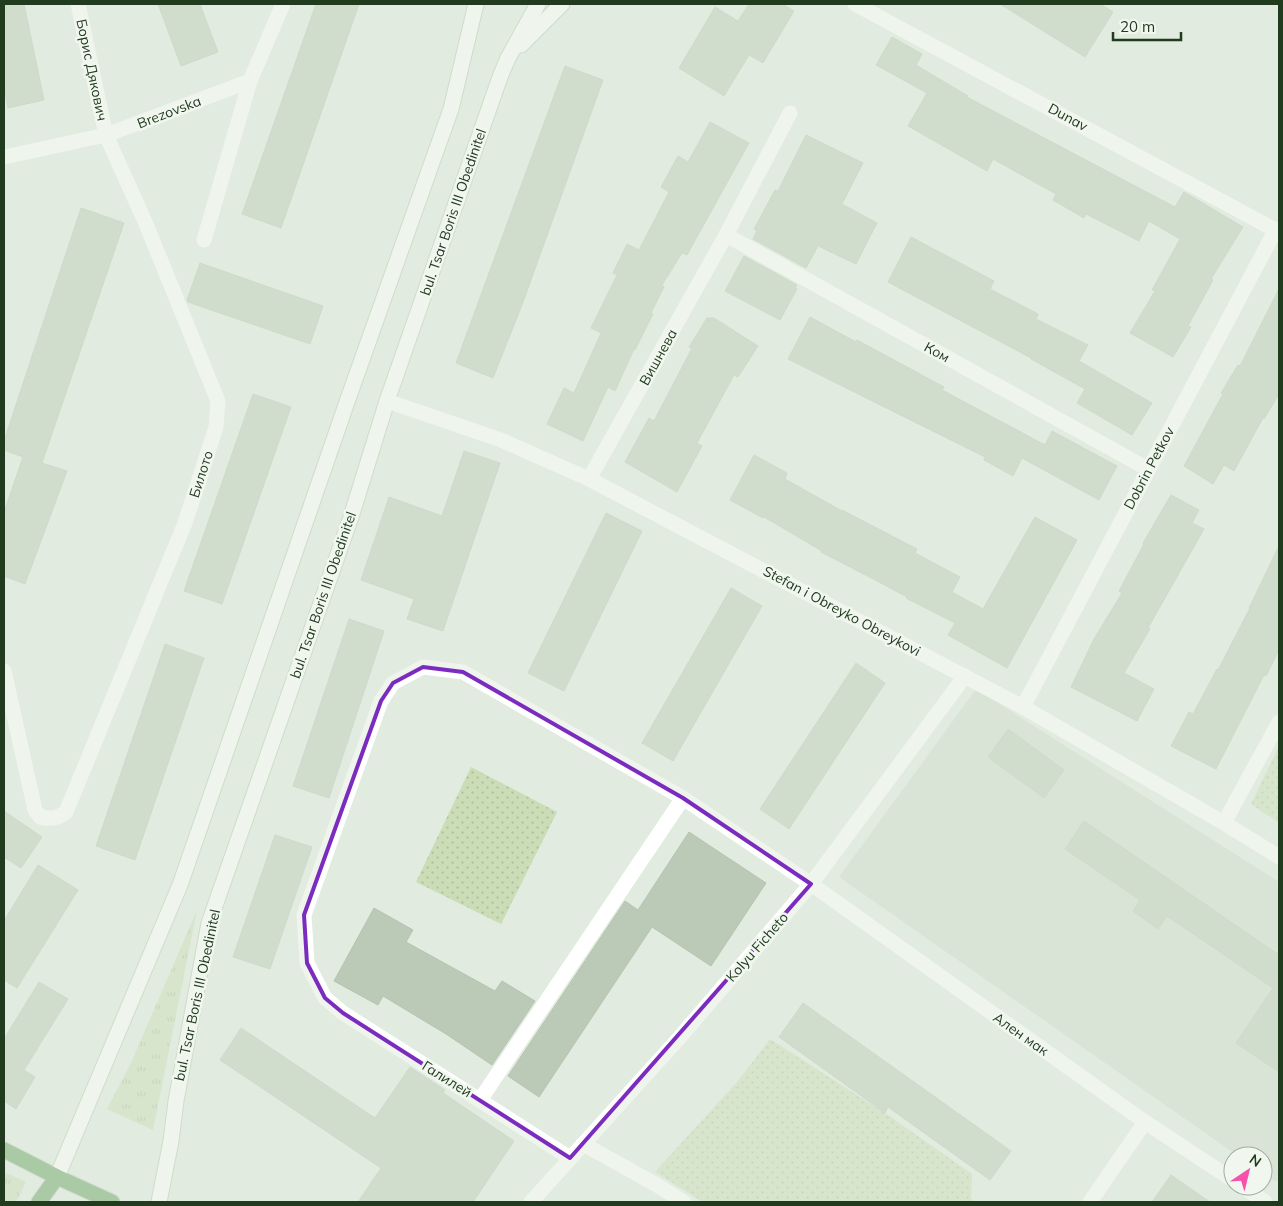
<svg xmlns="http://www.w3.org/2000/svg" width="1283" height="1206" font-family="Mulish,sans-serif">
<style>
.built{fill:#d0dbcd}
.grass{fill:url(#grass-tufts)}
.park{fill:url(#park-dots)}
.building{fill:#bbc9b7;stroke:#b5c5b1}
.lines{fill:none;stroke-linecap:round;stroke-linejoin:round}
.secondary-casing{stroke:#b5cbb1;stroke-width:17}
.primary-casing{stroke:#c1c8c0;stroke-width:17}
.minor{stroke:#fff;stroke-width:15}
.tertiary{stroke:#fff;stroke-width:15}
.secondary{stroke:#fff;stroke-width:15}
.primary{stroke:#64a261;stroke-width:15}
.marked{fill:none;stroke:#7b2cbf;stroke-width:4;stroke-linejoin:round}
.labels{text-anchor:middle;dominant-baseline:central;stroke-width:5;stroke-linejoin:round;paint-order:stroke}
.street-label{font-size:14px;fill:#213b1f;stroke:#f1f7ef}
</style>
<defs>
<pattern id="grass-tufts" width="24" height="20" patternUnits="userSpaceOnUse" patternTransform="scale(1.25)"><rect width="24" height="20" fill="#caddb6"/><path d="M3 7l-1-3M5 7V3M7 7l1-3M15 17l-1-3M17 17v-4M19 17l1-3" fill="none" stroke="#adbf9c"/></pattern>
<pattern id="park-dots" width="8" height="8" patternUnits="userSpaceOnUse" patternTransform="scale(1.25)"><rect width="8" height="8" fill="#caddb6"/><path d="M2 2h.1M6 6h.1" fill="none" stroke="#adbf9c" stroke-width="1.8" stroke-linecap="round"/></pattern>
</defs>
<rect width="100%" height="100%" fill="#e1ebdf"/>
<!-- built -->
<path class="built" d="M976 689 1279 882V1178L1276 1182 1263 1174V1156H1238L839 877Z"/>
<!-- grass -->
<g class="grass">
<path d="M197 910 153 1130 107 1109 131 1063Z"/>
<path d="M4 1172 26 1182 16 1202H4Z"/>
</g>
<!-- park -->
<g class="park">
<path d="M1279 746V823L1251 804Z"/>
<path d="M471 767 557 812 501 924 416 882Z"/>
<path d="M770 1039 885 1113 972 1174 971 1199 976 1202H703L655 1172 738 1081Z"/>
</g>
<!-- building -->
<g class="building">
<path d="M4 4H24L44 100 8 108 4 88Z"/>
<path d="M158 4H200L218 52 181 66Z"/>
<path d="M316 4H359L281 228 242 214Z"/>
<path d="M749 4H782L794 11 763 63 749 55 724 96 679 68 715 7 738 21Z"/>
<path d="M1000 4H1100L1113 12 1085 57Z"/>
<path d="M892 37 922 54 916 65 968 96 967 97 1012 121 1175 207 1184 192 1243 227 1211 279 1213 280 1188 326 1191 327 1173 357 1130 333 1155 291 1152 290 1180 239 1149 221 1139 241 1086 214 1084 218 1053 200 1056 194 993 159 987 171 908 126 927 93 876 65Z"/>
<path d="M565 66 603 80 522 305 493 378 456 363Z"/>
<path d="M710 122 749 143 687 255 682 253 662 285 664 287 651 313 653 314 635 350 634 349 615 391 608 387 583 441 547 424 564 388 574 393 601 333 591 328 617 275 613 273 627 244 639 250 669 192 661 187 678 156 688 162Z"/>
<path d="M806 135 863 163 842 204 877 223 856 264 818 246 806 268 753 239 757 231 754 229 775 190 778 191Z"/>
<path d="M81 208 124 223 42 463 67 471 25 584 4 576V512L23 457 4 450V441Z"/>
<path d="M911 237 994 281 990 289 1038 314 1036 319 1088 345 1079 361 1152 403 1132 435 1077 403 1085 389 1031 359V358L888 282Z"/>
<path d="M744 256 797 285 795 288 797 289 780 320 725 291Z"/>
<path d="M200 263 323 306 310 344 188 302 187 300Z"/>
<path d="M1279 289V394L1264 419 1263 418 1234 471 1224 465 1213 484 1184 466 1223 394 1221 393 1238 365 1240 366Z"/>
<path d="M810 317 856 342 857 340 896 361 944 387 942 390 1045 445 1052 431 1117 466 1099 500 1022 458 1013 476 984 460 985 457 788 359Z"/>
<path d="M707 318H714L758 346 738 377 734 375 697 443 702 446 677 492 625 462 649 418 654 421 692 348 689 347Z"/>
<path d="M253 394 291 407 222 604 184 591Z"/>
<path d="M464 451 500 463 443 631 407 619 414 599 361 580 389 497 442 516Z"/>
<path d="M754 455 787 473 785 479 842 511V510L917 549 915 553 960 577 952 592 983 609 1035 517 1077 540 1007 668 948 635 955 623 906 598 907 597 881 583 821 552 822 551 764 517 763 518 730 500Z"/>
<path d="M1171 495 1199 510 1192 523 1204 529 1148 628 1150 629 1124 673 1154 689 1137 721 1071 687 1094 639 1122 593 1119 591 1144 544 1143 543Z"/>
<path d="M606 513 642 531 564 691 528 673Z"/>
<path d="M1279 546V650L1266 676 1264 675 1216 769 1171 746 1189 712 1193 714 1217 669 1218 670 1250 608H1249Z"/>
<path d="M731 588 762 606 673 761 642 743Z"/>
<path d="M349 619 384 631 329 798 293 786Z"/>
<path d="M165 644 204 658 135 860 96 846Z"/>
<path d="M856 663 885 683 789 829 760 809Z"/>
<path d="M1008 729 1064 770 1044 798 988 757Z"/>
<path d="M4 811 42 837 21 868 4 857Z"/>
<path d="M1084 821 1279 955V1072L1236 1043 1273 988 1167 916 1158 929 1133 911 1140 900 1065 849Z"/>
<path d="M689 832 766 883 711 966 652 927 539 1097 508 1076 625 901 638 910Z"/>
<path d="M275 835 312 847 270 969 233 957Z"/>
<path d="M38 865 78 890 17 988 4 980V921Z"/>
<path d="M374 908 413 930 406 942 495 991 502 981 535 1001 492 1065 446 1034 383 996 378 1005 334 981Z"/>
<path d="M39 982 68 999 24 1070 35 1077 16 1109 4 1101V1039Z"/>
<path d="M803 1003 1011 1151 990 1180 888 1107 885 1113 779 1037Z"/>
<path d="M241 1028 375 1118 410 1067 445 1090 443 1093 514 1141 473 1202H358L381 1168 220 1060Z"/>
<path d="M1171 1175 1210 1202H1152Z"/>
</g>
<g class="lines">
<defs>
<g id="secondary">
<path d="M521 45 562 4"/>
<path d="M57 1177 180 885 348 399 451 109 476 4"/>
<path d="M159 1202 171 1141 176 1101 209 923 351 517 387 401 500 77 508 58 538 4"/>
</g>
<g id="primary">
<path d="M4 1150 57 1177 112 1202"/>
<path d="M39 1202 57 1177"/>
</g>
</defs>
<!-- secondary casing -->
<use href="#secondary" class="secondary-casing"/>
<!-- primary casing -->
<use href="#primary" class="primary-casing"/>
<!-- minor -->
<g class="minor">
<path d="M4 157 106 135 250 81 283 4"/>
<path d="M726 235 1148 469"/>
<path d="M204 240 250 81"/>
<path d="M387 401 501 440 589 479 1023 707 1224 823 1279 857"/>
<path d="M589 479 726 235 790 113"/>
<path d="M4 671 35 810 40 817C51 819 57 819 66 812L185 523 216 427 218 401 146 224 106 135 78 4"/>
<path d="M1023 707 1276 229"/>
<path d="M1224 823 1279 722"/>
<path d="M480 1100 683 798"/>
<path d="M583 1144 655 1184 684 1202"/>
<path d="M570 1158 343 1013 325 998 307 963 304 915 381 701 393 683 423 667 463 672 683 798 811 884 1145 1122 1233 1180"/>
<path d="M1242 1186 1265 1202"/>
<path d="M531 1202 680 1037 811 884 965 676"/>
<path d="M1090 1202 1145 1122"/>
</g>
<!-- tertiary -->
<path class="tertiary" d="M855 4 1279 232"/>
<!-- secondary -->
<use href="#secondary" class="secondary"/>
<!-- primary -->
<use href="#primary" class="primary"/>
</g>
<!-- marked area -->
<path d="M0 0H1283V1206H0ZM423 667 463 672 683 798 811 884 570 1158 343 1013 325 998 307 963 304 915 381 701 393 683Z" fill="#e1ebdf" fill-opacity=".55" fill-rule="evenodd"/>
<path class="marked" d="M423 667 463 672 683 798 811 884 570 1158 343 1013 325 998 307 963 304 915 381 701 393 683Z"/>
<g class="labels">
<!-- street labels -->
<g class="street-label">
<text transform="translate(92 70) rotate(78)">Борис Дякович</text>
<text transform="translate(169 112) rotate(-21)">Brezovska</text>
<text transform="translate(1068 117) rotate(28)">Dunav</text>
<text transform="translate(453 212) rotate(-71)">bul. Tsar Boris III Obedinitel</text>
<text transform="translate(937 352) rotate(29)">Ком</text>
<text transform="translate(658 357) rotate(-61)">Вишнева</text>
<text transform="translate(1149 468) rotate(-62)">Dobrin Petkov</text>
<text transform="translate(201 474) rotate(-72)">Билото</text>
<text transform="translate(323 595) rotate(-71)">bul. Tsar Boris III Obedinitel</text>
<text transform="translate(842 611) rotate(28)">Stefan i Obreyko Obreykovi</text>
<text transform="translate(757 947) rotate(-49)">Kolyu Ficheto</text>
<text transform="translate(197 995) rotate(-78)">bul. Tsar Boris III Obedinitel</text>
<text transform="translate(1021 1034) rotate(35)">Ален мак</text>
<text transform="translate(447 1079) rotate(32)">Галилей</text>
</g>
</g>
<!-- border -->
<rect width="1283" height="1206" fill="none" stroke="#213b1f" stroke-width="10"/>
<!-- north arrow -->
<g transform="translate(1248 1171) rotate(35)"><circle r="24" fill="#f1f7ef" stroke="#9eac9c"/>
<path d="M0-4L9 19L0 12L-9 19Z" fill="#f850ab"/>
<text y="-8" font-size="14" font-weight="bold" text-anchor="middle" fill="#213b1f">N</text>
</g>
<!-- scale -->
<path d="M1113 32v8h68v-8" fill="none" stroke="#213b1f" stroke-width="2.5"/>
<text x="1120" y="32" font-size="15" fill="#213b1f" stroke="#f1f7ef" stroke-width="4" paint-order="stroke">20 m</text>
</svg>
